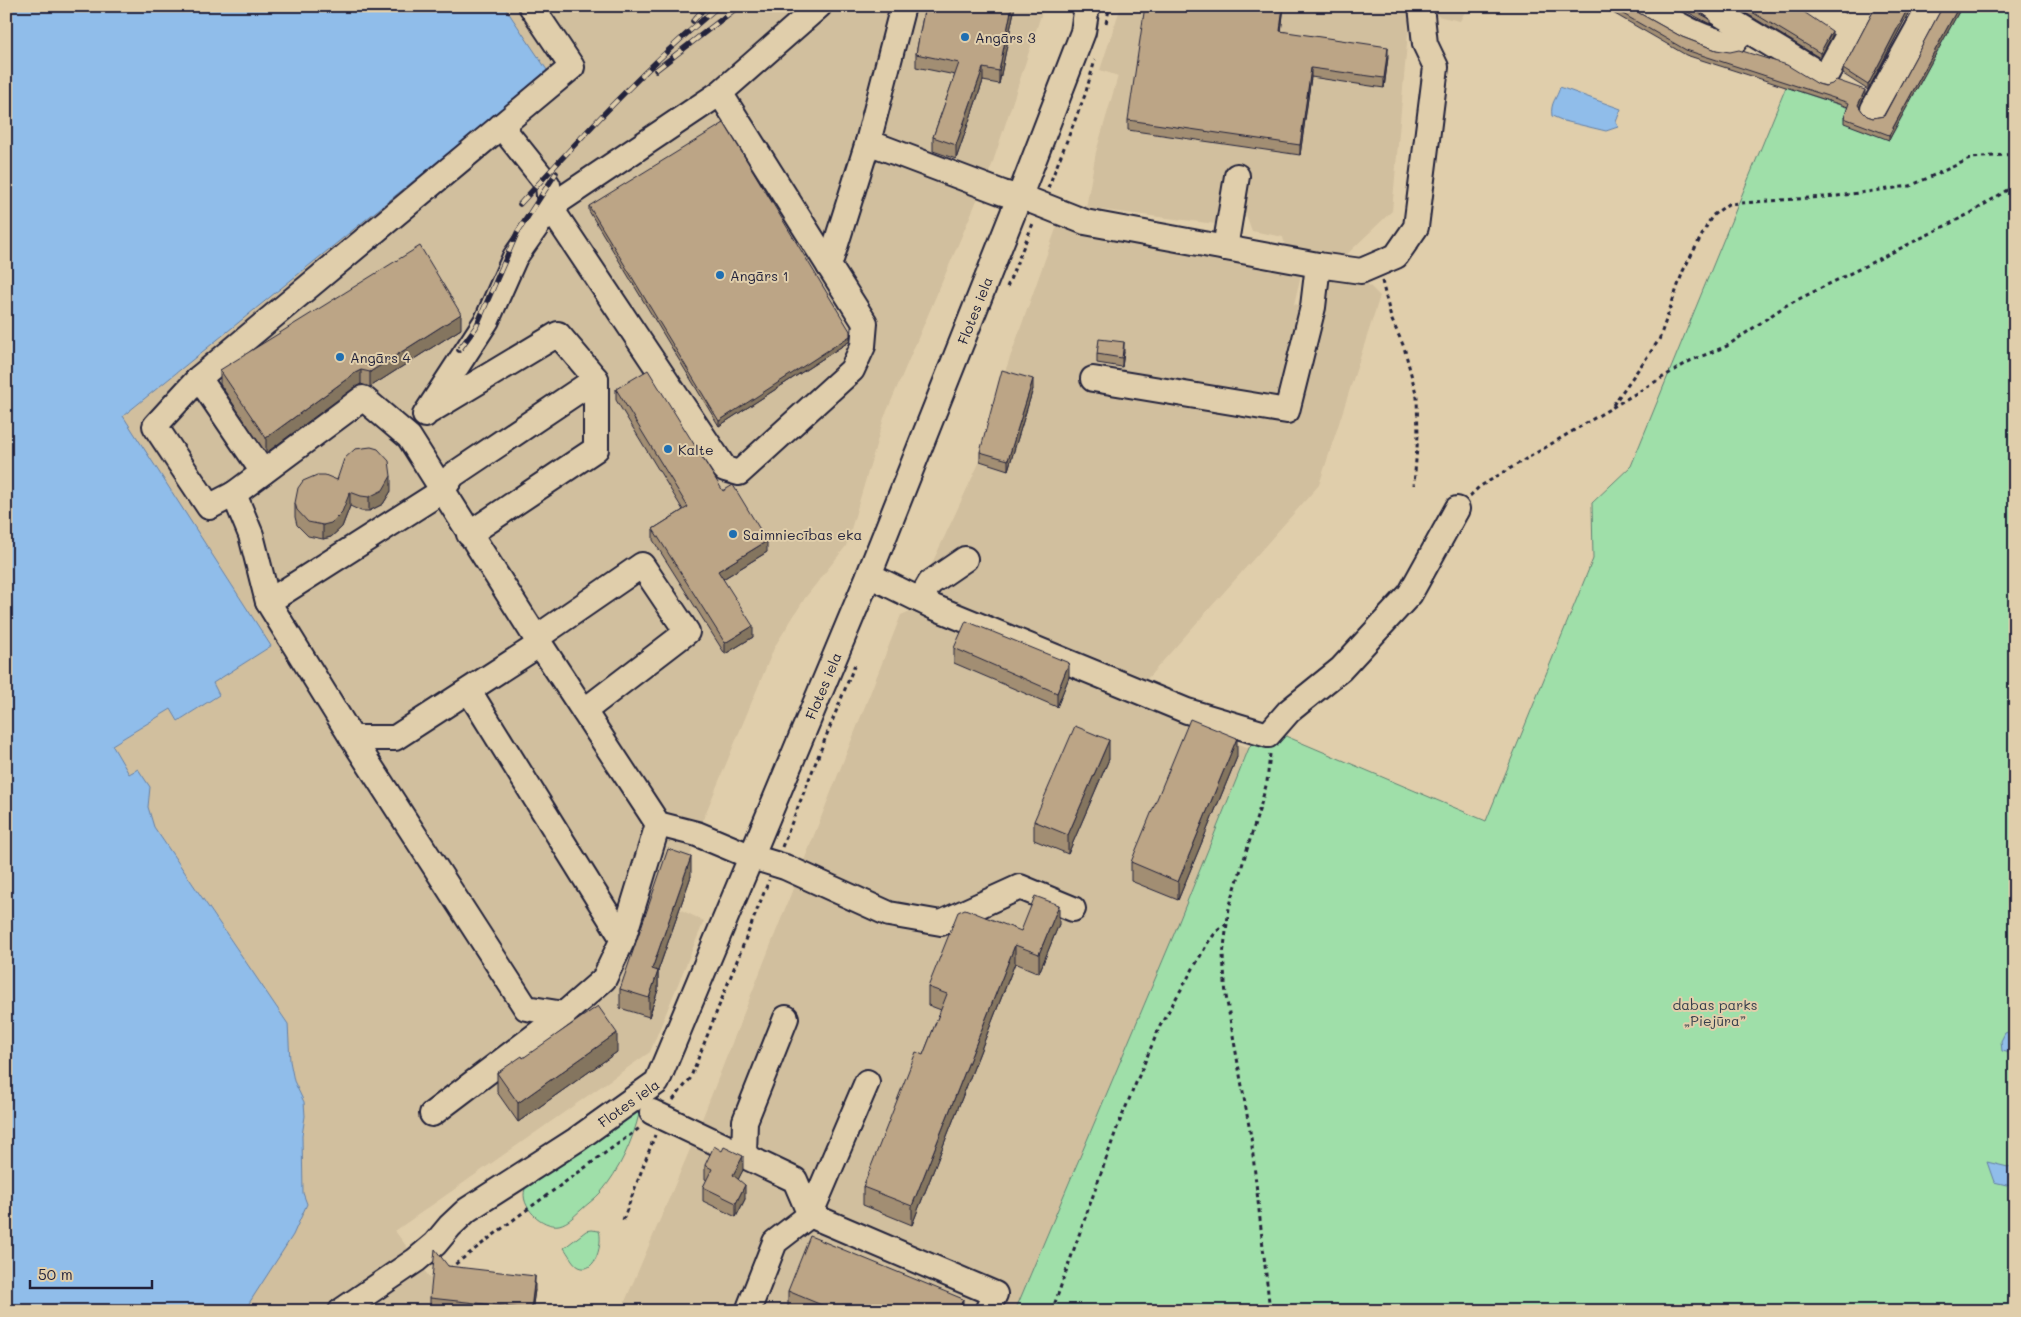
<svg xmlns="http://www.w3.org/2000/svg" width="2021" height="1317" font-family="Mali,sans-serif">
<style>
.built{fill:#d1bf9e}
.green{fill:#9fdfa9;stroke:#608072}
.water{fill:#90bdea;stroke:#647fa4}
.lines{fill:none;stroke-linecap:round;stroke-linejoin:round}
.minor-casing{stroke:#22223b;stroke-width:28}
.path{stroke:#22223b;stroke-width:3;stroke-dasharray:4 4;stroke-linecap:butt}
.minor{stroke:#e0ceab;stroke-width:24}
.rail-casing{stroke:#22223b;stroke-width:5.5}
.rail{stroke:#e0ceab;stroke-width:4;stroke-dasharray:11;stroke-linecap:butt}
.wall{fill:#a28e73;stroke:#22223b}
.shaded-wall{fill:#84745e;stroke:#22223b}
.building{fill:#bca586;stroke:#22223b}
.poi-dot{fill:#1f6fb2;stroke:#e0ceab;stroke-width:2}
.labels{text-anchor:middle;dominant-baseline:central;stroke-width:4;stroke-linejoin:round;paint-order:stroke}
.poi-label{font-size:14px;fill:#22223b;stroke:#e0ceab;text-anchor:start}
.street-label{font-size:14px;fill:#22223b;stroke:#e0ceab}
.park-label{font-size:14px;fill:#353e4c;stroke:#e0ceab}
</style>
<rect width="100%" height="100%" fill="#e0ceab"/>
<filter id="ink" filterUnits="userSpaceOnUse"><feTurbulence type="fractalNoise" baseFrequency=".02" numOctaves="2"/><feDisplacementMap in="SourceGraphic" scale="10" xChannelSelector="R" yChannelSelector="G"/><feConvolveMatrix kernelMatrix="1 2 1 2 8 2 1 2 1" color-interpolation-filters="sRGB"/></filter>
<g filter="url(#ink)">
<!-- built -->
<g class="built">
<path d="M504 6H1044L992 165 884 418 846 546 805 598 775 646 697 834 685 873 692 874 679 909 704 921 650 1052 395 1231 430 1278 535 1290 532 1311H244L307 1204 303 1193 302 1136 305 1116 304 1102 294 1081 290 1061 288 1024 154 827 148 807 149 787 138 770 129 774 112 745 171 709 178 721 219 695 212 683 271 646 123 416 495 115 547 71Z"/>
<path d="M1121 6H1468L1460 21 1410 10 1392 211 1344 257 1286 249 1283 237 1252 231 1245 212 1225 210 1216 224 1086 208 1096 152 1118 76 1100 70Z"/>
<path d="M1057 226 1292 268 1301 275 1294 304 1325 311 1321 304 1329 274 1367 283 1380 296 1319 485 1147 679 934 592 927 574 980 461 1002 380Z"/>
<path d="M915 609 1249 748 1174 934 1015 1311H621L691 1147 901 615Z"/>
</g>
<!-- green -->
<g class="green">
<path d="M1962 6H2015V1311H1015L1174 934 1249 748 1262 726 1486 821 1593 559 1592 503 1631 466 1786 87 1849 108 1889 140Z"/>
<path d="M634 1111 639 1114C633 1140 619 1171 601 1192 595 1199 587 1204 581 1210 574 1216 568 1223 559 1225 542 1228 519 1206 525 1189 526 1186 531 1182 533 1180Z"/>
<path d="M592 1230 599 1231C603 1241 596 1275 579 1267 573 1264 568 1253 564 1248L586 1231Z"/>
</g>
<!-- water -->
<g class="water">
<path d="M6 6H504L547 70 495 115 123 416 271 646 213 683 219 695 178 721 171 709 112 745 129 774 138 769 150 787 148 807 154 827 288 1024 290 1061 294 1081 304 1102 305 1116 302 1136 303 1193 307 1204 293 1235 244 1311H6Z"/>
<path d="M1560 87 1621 109 1616 122 1618 127 1606 131 1564 121 1552 116C1550 102 1557 99 1560 87Z"/>
<path d="M2015 1030V1054L2002 1051 2001 1041 2005 1033Z"/>
<path d="M1987 1162 2008 1167 2015 1165V1187L1994 1182Z"/>
</g>
<g class="lines">
<defs>
<g id="minor">
<path d="M903 6 868 142 1003 193 1032 201 1085 222 1318 265 1361 271 1396 256 1416 227 1436 67 1425 44 1421 6"/>
<path d="M1646 6C1674 22 1700 39 1732 44L1744 29"/>
<path d="M1707 6 1825 77 1864 6"/>
<path d="M1810 6 1851 31"/>
<path d="M720 93 819 6"/>
<path d="M1873 109 1930 6"/>
<path d="M1225 248 1237 176"/>
<path d="M829 266 868 142"/>
<path d="M199 378 572 67 531 6"/>
<path d="M1093 379 1287 411 1313 307 1318 265"/>
<path d="M430 411 558 334 596 379V449L469 534"/>
<path d="M425 415 487 320 515 257 550 207 720 93 865 323 863 346 852 370 739 473 725 469 550 207 548 185 501 126"/>
<path d="M234 494 209 507 155 426 199 378 263 472"/>
<path d="M869 575 934 607 1187 711 1268 735 1289 711 1341 669 1410 594 1457 509"/>
<path d="M920 600 930 583 965 559"/>
<path d="M268 602 442 491 453 475 596 379"/>
<path d="M536 638 642 565 687 632 584 711"/>
<path d="M540 644 409 437 363 398 234 494 251 535 268 602 352 738H395L540 644 658 824 697 834 752 857 785 867 889 914 941 923 1020 887 1073 909"/>
<path d="M469 691 623 939"/>
<path d="M352 738 526 1008 564 1014 604 979 623 939 658 824"/>
<path d="M652 1112 795 1180 810 1215 995 1294 987 1311"/>
<path d="M432 1114 564 1014"/>
<path d="M744 1155 745 1121 786 1018"/>
<path id="s1" d="M341 1311 416 1260 435 1244 450 1226 467 1210 576 1140 657 1082 869 575 1019 198 1083 32 1087 6"/>
<path d="M748 1311 775 1242 810 1215 867 1082"/>
</g>
</defs>
<!-- minor casing -->
<use href="#minor" class="minor-casing"/>
<!-- path -->
<g class="path">
<path d="M1106 23 1110 6"/>
<path d="M1048 188 1085 95 1095 60"/>
<path d="M1382 281 1391 318 1404 347 1417 397 1418 435 1414 485"/>
<path d="M1007 287 1034 221"/>
<path d="M1613 405 1659 340 1683 271 1712 216 1728 204 1837 196 1910 186 1972 158 2015 154"/>
<path d="M1470 496 1479 487 1690 361 1727 346 1785 306 1971 213 2015 185"/>
<path d="M1270 754 1267 782 1261 804 1229 908 1223 955 1226 996 1251 1137 1270 1311"/>
<path d="M782 847 855 664"/>
<path d="M673 1100 690 1079 769 880"/>
<path d="M623 1220 655 1135"/>
<path d="M449 1269 521 1214 641 1127"/>
<path d="M1052 1311 1117 1128 1160 1026 1209 941 1217 931 1226 924"/>
</g>
<!-- minor -->
<use href="#minor" class="minor"/>
<defs>
<g id="rail">
<path d="M693 21 706 6"/>
<path d="M656 70 739 6"/>
<path d="M520 204C583 135 646 66 719 6"/>
<path d="M459 350 476 327 517 233 556 173"/>
</g>
</defs>
<!-- rail casing -->
<use href="#rail" class="rail-casing"/>
<!-- rail -->
<use href="#rail" class="rail"/>
</g>
<!-- wall -->
<g class="wall">
<path d="M925 6H1015L999 84 983 81 956 159 933 151V137L955 75 916 67V54Z"/>
<path d="M1284 6 1281 31 1388 57 1384 88 1311 77 1300 155 1128 130V120Z"/>
<path d="M1601 6H1634L1639 13 1682 37 1716 50 1818 84 1865 95 1859 107 1862 111 1867 116 1873 118 1884 116 1943 6 1889 140 1844 123V118L1848 107 1686 55Z"/>
<path d="M1676 6H1695V8L1710 19V24Z"/>
<path d="M1734 6H1798V8L1832 36 1820 58Z"/>
<path d="M1836 6H1849L1845 11Z"/>
<path d="M1876 6H1912L1868 90 1843 74V69Z"/>
<path d="M589 206 850 341 719 426 589 211Z"/>
<path d="M461 329 370 387 361 384 355 387 266 453 220 384V370Z"/>
<path d="M1124 352 1122 367 1097 363V354Z"/>
<path d="M616 389 723 491 767 552 723 579 753 637 725 654 653 540V529L683 510 616 400Z"/>
<path d="M1033 389 1008 470 980 461V452Z"/>
<path d="M337 480 391 491 383 504 369 511H361L350 506 342 527 331 537 323 539 308 536 297 525 295 517V503Z"/>
<path d="M954 648 1069 677 1057 707 954 663Z"/>
<path d="M1237 757 1178 900 1131 881V862Z"/>
<path d="M1109 759 1068 854 1034 840V821Z"/>
<path d="M691 876 658 971V990L649 1017 620 1008V989Z"/>
<path d="M1059 924 1039 973 1015 963 912 1225 863 1205V1187L923 1055 941 1010 928 1005V987L1021 931Z"/>
<path d="M617 1052 518 1122 497 1092V1073L523 1058Z"/>
<path d="M705 1165 743 1170 738 1179 745 1199 736 1217 703 1201V1187L707 1180 705 1179Z"/>
<path d="M448 1266 535 1290 532 1311H430V1298Z"/>
<path d="M788 1291 963 1311H790L788 1310Z"/>
</g>
<!-- shaded-wall -->
<g class="shaded-wall">
<path d="M1012 6H1015L999 84V71Z"/>
<path d="M1283 6H1284L1280 41V31Z"/>
<path d="M1845 6H1849L1845 11Z"/>
<path d="M1909 6H1912L1868 90V85Z"/>
<path d="M1959 6H1962L1889 140V135Z"/>
<path d="M1832 31V36L1820 58V53Z"/>
<path d="M1388 47V57L1384 88V78Z"/>
<path d="M983 68V81L956 159V145Z"/>
<path d="M1311 68V77L1300 155V145Z"/>
<path d="M1865 90V95L1858 110V105Z"/>
<path d="M461 314V329L370 387V372Z"/>
<path d="M850 331V341L719 426V421Z"/>
<path d="M1124 342V352L1122 367V358Z"/>
<path d="M361 370V384L355 387 266 453V438L355 373Z"/>
<path d="M1033 379V389L1008 470V460Z"/>
<path d="M391 476V491L383 504 369 511V497Z"/>
<path d="M350 492V506L342 527 331 537 323 539V525Z"/>
<path d="M767 541V552L718 582V571Z"/>
<path d="M753 626V637L725 654V643Z"/>
<path d="M1069 663V677L1057 707V693Z"/>
<path d="M1237 738V757L1178 900V882Z"/>
<path d="M1109 740V759L1068 854V835Z"/>
<path d="M691 857V876L652 988V969Z"/>
<path d="M1059 905V924L1039 973V954Z"/>
<path d="M1015 945V963L912 1225V1206Z"/>
<path d="M658 971V990L649 1017V998Z"/>
<path d="M617 1033V1052L518 1122V1103Z"/>
<path d="M743 1156V1170L733 1190V1175Z"/>
<path d="M745 1185V1199L736 1217V1203Z"/>
<path d="M535 1276V1290L532 1311H531Z"/>
<path d="M963 1299V1311H958Z"/>
</g>
<!-- building -->
<g class="building">
<path d="M925 6H1012L999 71 983 68 956 145 933 137 959 63 916 54Z"/>
<path d="M1145 6H1283L1280 31 1388 47 1384 78 1311 68 1300 145 1128 120Z"/>
<path d="M1609 6H1634L1639 13 1682 37 1716 50 1730 52 1739 50 1787 65 1818 84 1825 86 1832 84 1836 80 1865 90 1858 105 1862 111 1867 116 1873 118 1884 116 1943 6H1959L1889 135 1844 118 1849 103 1686 50Z"/>
<path d="M1686 6H1695V8L1710 19Z"/>
<path d="M1742 6H1798V8L1832 31 1820 53Z"/>
<path d="M1876 6H1909L1868 85 1843 69Z"/>
<path d="M724 123 850 331V336L719 421 589 206Z"/>
<path d="M420 246 461 314 370 372 361 370 355 373 266 438 220 370Z"/>
<path d="M1099 339 1124 342 1122 358 1097 354Z"/>
<path d="M648 370 723 491 733 485 767 541 718 571 753 626 725 643 653 529 688 507 616 389Z"/>
<path d="M1002 370 1033 379 1008 460 980 452Z"/>
<path d="M371 447 378 449 389 461 391 476 383 490 369 497 361 496 350 492 342 512 331 523 323 525 308 522 297 510 295 503 298 488 303 481 317 475H325L337 480 344 459 355 449Z"/>
<path d="M966 621 1069 663 1057 693 954 648Z"/>
<path d="M1190 719 1237 738 1178 882 1131 862Z"/>
<path d="M1075 726 1109 740 1068 835 1034 821Z"/>
<path d="M668 849 691 857 652 969 658 971 649 998 620 989Z"/>
<path d="M1035 896 1059 905 1039 954 1015 945 912 1206 863 1187 916 1052 923 1055 947 994 928 987 958 912 965 909 1021 931Z"/>
<path d="M598 1006 617 1033 518 1103 497 1073 522 1056 523 1058Z"/>
<path d="M714 1146 722 1151 724 1147 743 1156 733 1175 745 1185 736 1203 703 1187 712 1169 705 1165Z"/>
<path d="M810 1236 963 1299 958 1311H836L788 1291Z"/>
<path d="M435 1249 448 1266 535 1276 531 1309 430 1298Z"/>
</g>
</g>
<!-- markers -->
<g class="poi-dot">
<circle cx="965" cy="37" r="5"/>
<circle cx="720" cy="275" r="5"/>
<circle cx="340" cy="357" r="5"/>
<circle cx="668" cy="449" r="5"/>
<circle cx="733" cy="534" r="5"/>
</g>
<g class="labels">
<!-- poi labels -->
<g class="poi-label">
<text x="975" y="37">Angārs 3</text>
<text x="730" y="275">Angārs 1</text>
<text x="350" y="357">Angārs 4</text>
<text x="678" y="449">Kalte</text>
<text x="743" y="534">Saimniecības eka</text>
</g>
<!-- street labels -->
<g class="street-label">
<text stroke="none"><textPath href="#s1" startOffset="1226">Flotes iela</textPath></text>
<text stroke="none"><textPath href="#s1" startOffset="821">Flotes iela</textPath></text>
<text stroke="none"><textPath href="#s1" startOffset="356">Flotes iela</textPath></text>
</g>
<!-- park labels -->
<g class="park-label">
<text x="1715" y="1004">dabas parks<tspan x="1715" dy="16">„Piejūra”</tspan></text>
</g>
</g>
<!-- margin -->
<rect width="2021" height="1317" fill="none" stroke="#e0ceab" stroke-width="25"/>
<rect x="12" y="12" width="1996" height="1292" fill="none" stroke="#22223b" stroke-width="2" filter="url(#ink)"/>
<!-- scale -->
<path d="M30 1280v8h122v-8" fill="none" stroke="#22223b" stroke-width="2.5"/>
<text x="38" y="1280" font-size="15" fill="#22223b" stroke="#e0ceab" stroke-width="4" paint-order="stroke">50 m</text>
</svg>
